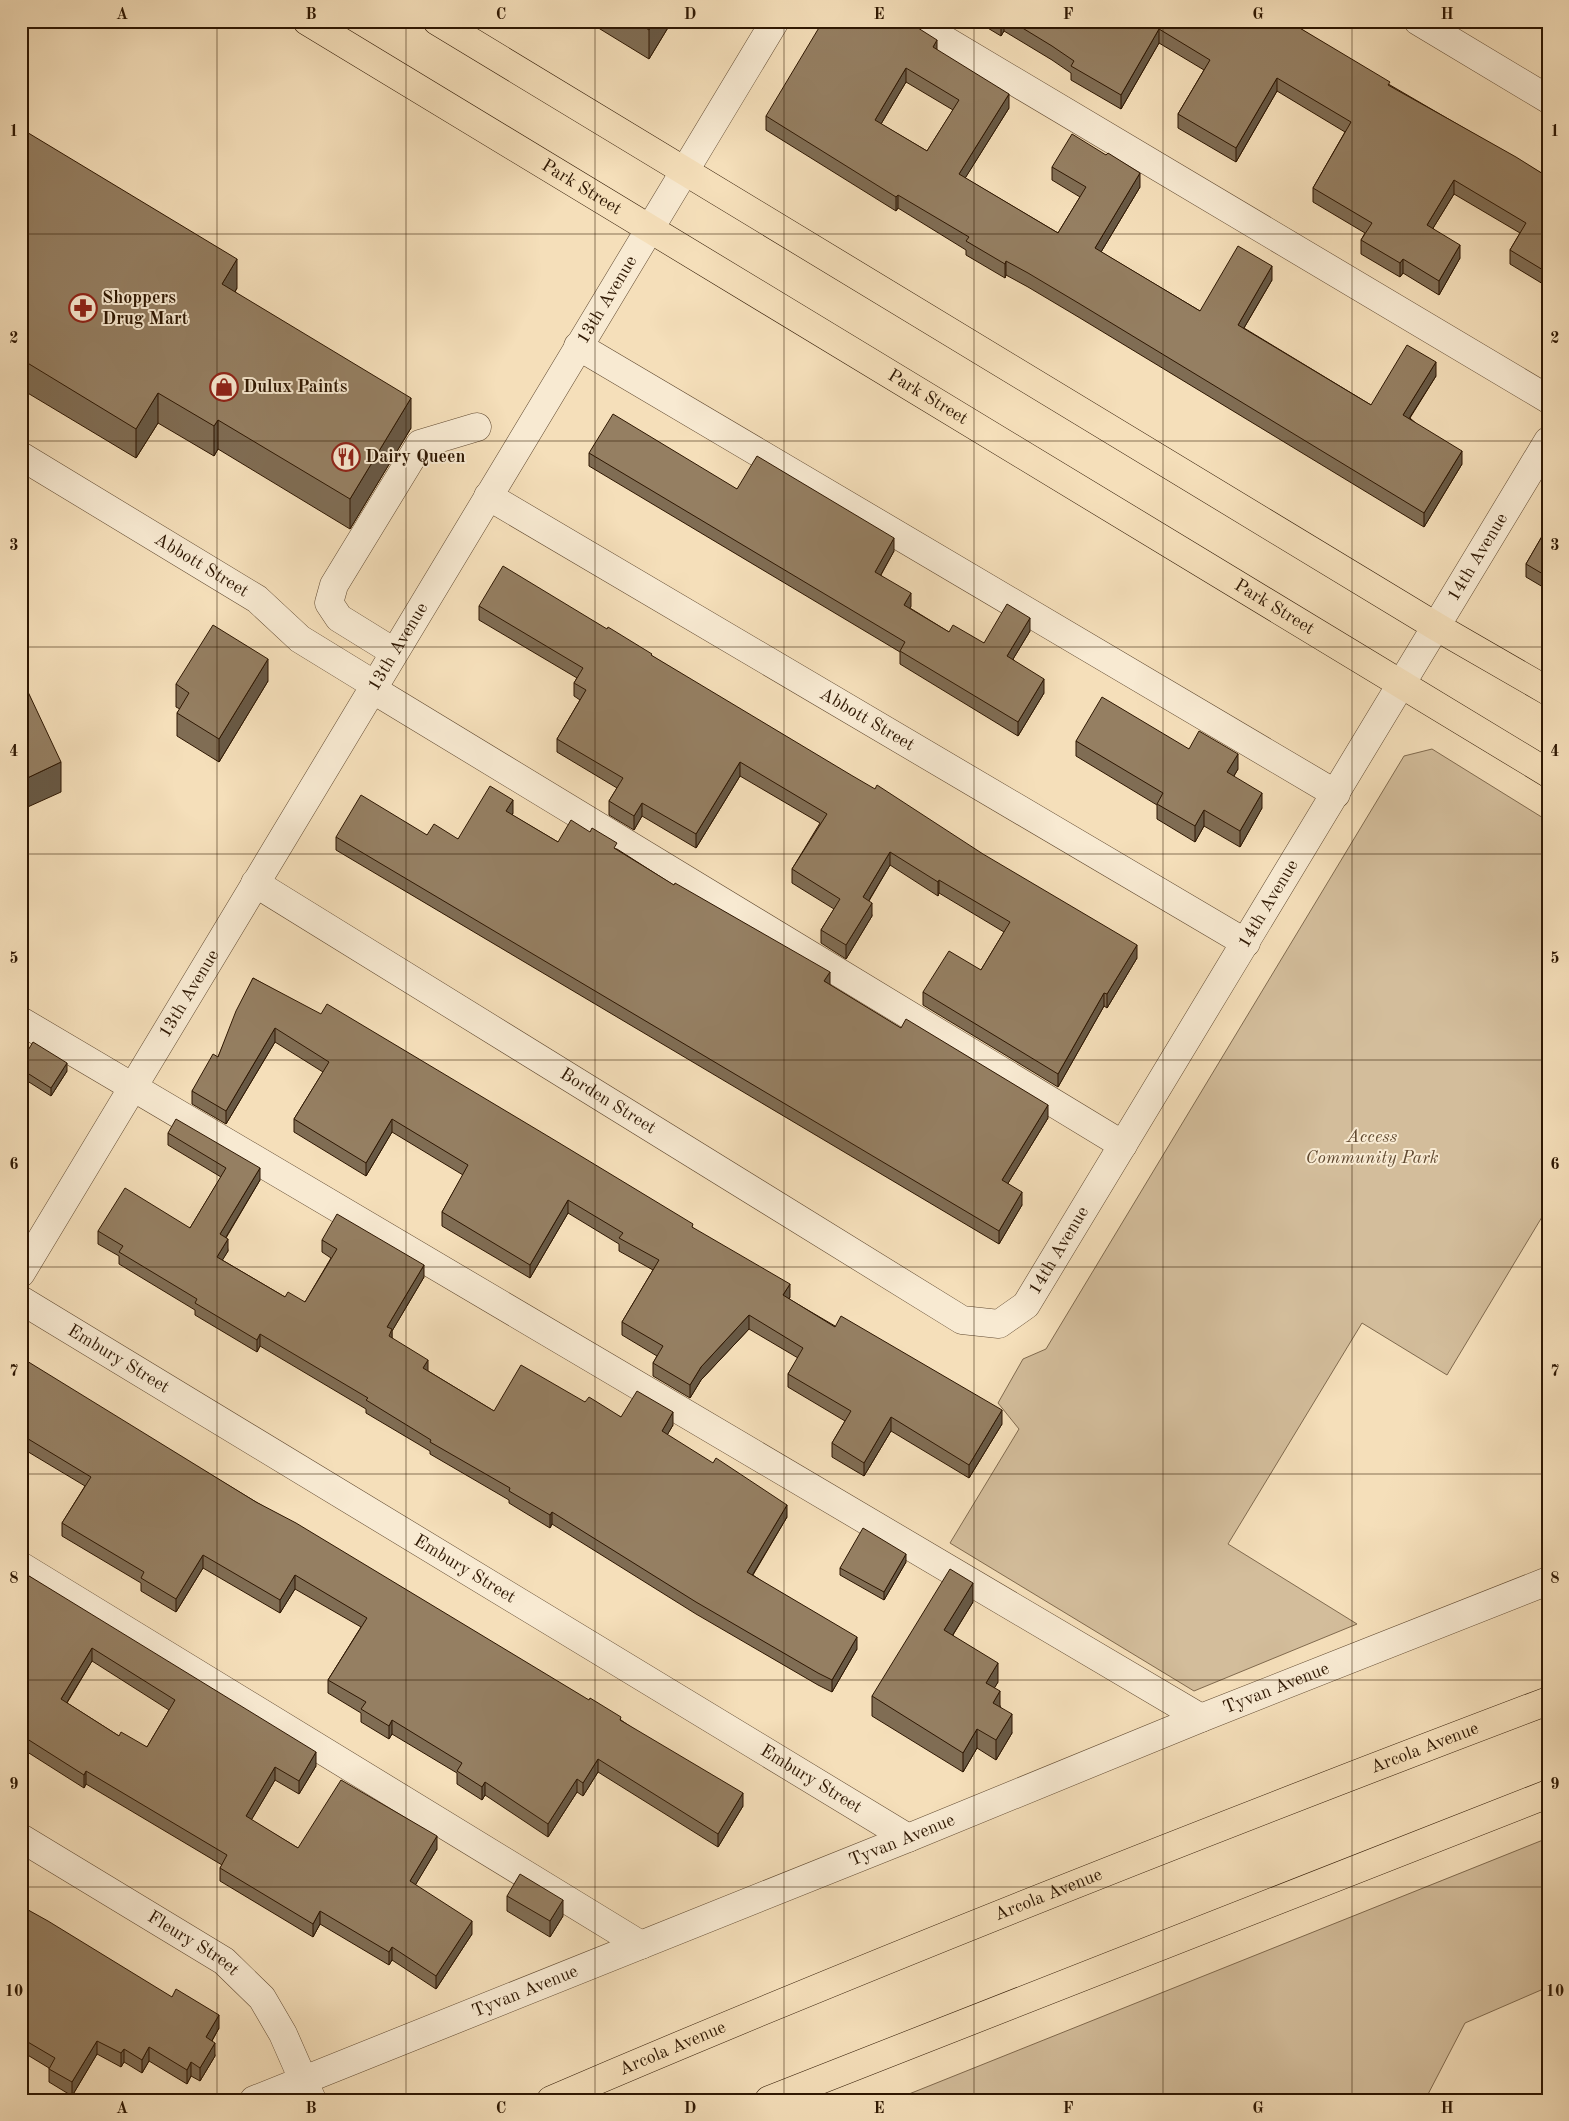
<svg xmlns="http://www.w3.org/2000/svg" width="1569" height="2121" font-family="'Old Standard TT',serif">
<style>
.green{fill:#d3bd9b;stroke:#806a4e}
.lines{fill:none;stroke-linecap:round;stroke-linejoin:round}
.minor-casing{stroke:#604930;stroke-width:29}
.major-casing{stroke:#2e1702;stroke-width:29}
.minor{stroke:#f8ead2;stroke-width:28}
.major{stroke:#f5dfba;stroke-width:28}
.wall{fill:#806d54;stroke:#2e1702;fill-rule:evenodd}
.shaded-wall{fill:#685945;stroke:#2e1702}
.building{fill:#957f62;stroke:#2e1702;fill-rule:evenodd}
.grid{fill:none;stroke:#2e1702;stroke-width:1;stroke-opacity:0.55}
.labels{text-anchor:middle;dominant-baseline:central;stroke-width:4;stroke-linejoin:round;paint-order:stroke}
.street-label{font-size:18px;fill:#2e1702;stroke:#f8ead2}
.poi-label{font-size:18px;font-weight:bold;fill:#2e1702;stroke:#f8ead2;text-anchor:start}
.park-label{font-size:18px;font-style:italic;fill:#604930;stroke:#f8ead2}
.neatline{fill:none;stroke:#2e1702;stroke-width:2}
.grid-label{font-size:16px;text-anchor:middle;font-weight:bold;fill:#2e1702}
</style>
<rect width="100%" height="100%" fill="#f5dfba"/>
<filter id="stains"><feTurbulence type="fractalNoise" baseFrequency=".004" numOctaves="4"/><feColorMatrix values="0 0 0 0 .2 0 0 0 0 .09 0 0 0 0 .02 0 0 0 .5 -.17"/></filter>
<radialGradient id="worn" r=".72"><stop offset=".6" stop-color="#630" stop-opacity="0"/><stop offset="1" stop-color="#630" stop-opacity=".3"/></radialGradient>
<!-- green -->
<g class="green">
<path d="M1432 749 1548 821V1207L1447 1375 1362 1323 1228 1544 1357 1624 1194 1691 950 1543 1019 1429 998 1403 1023 1359 1046 1349 1404 756Z"/>
<path d="M1548 1838V1987L1465 2023 1425 2100H894Z"/>
</g>
<g class="lines">
<defs>
<g id="minor">
<path d="M913 21 1548 399"/>
<path d="M1418 21 1548 99"/>
<path d="M578 346 1336 794"/>
<path id="s1" d="M21 456 257 599 300 639 375 685"/>
<path id="s2" d="M488 496 1246 943"/>
<path d="M394 652 339 618 329 603 334 585 420 444 477 427"/>
<path d="M372 689 1123 1145"/>
<path id="s3" d="M255 883 962 1320 999 1324 1026 1305 1548 441"/>
<path d="M21 1021 1201 1718"/>
<path id="s4" d="M21 1273 775 21"/>
<path id="s5" d="M21 1300 908 1838"/>
<path d="M21 1566 641 1945"/>
<path id="s6" d="M21 1838 224 1961 262 1998 283 2034 312 2100"/>
<path id="s7" d="M254 2100 908 1838 1201 1718 1548 1581"/>
</g>
<g id="major">
<path id="s8" d="M307 21 1548 773"/>
<path d="M437 21 1437 627 1548 691"/>
<path id="s9" d="M551 2100C880 1959 1213 1828 1548 1701"/>
<path d="M769 2100 1548 1794"/>
</g>
</defs>
<!-- minor casing -->
<use href="#minor" class="minor-casing"/>
<!-- major casing -->
<use href="#major" class="major-casing"/>
<!-- minor -->
<use href="#minor" class="minor"/>
<!-- major -->
<use href="#major" class="major"/>
</g>
<!-- wall -->
<g class="wall">
<path d="M587 21H672L649 59Z"/>
<path d="M976 21H1288L1390 85 1548 177V287L1510 264V250L1520 233 1454 194 1433 228 1460 258 1439 295 1403 273 1400 277 1361 254V240L1365 233 1313 202V188L1345 132 1277 91 1236 162 1178 128V114L1204 70 1159 43 1121 109 1071 80V73L1052 60 1004 31 1001 36Z"/>
<path d="M937 50 1009 108 965 178 1058 233 1080 197 1052 180V167L1140 187 1101 252 1200 311 1272 280 1244 328 1371 405 1436 376 1410 418 1462 464 1424 527 1080 318 1028 287 1006 275 1005 278 966 255V250L898 208 896 211 766 130V116ZM906 82 953 110 927 151 881 124Z"/>
<path d="M21 137 237 288 235 292 411 428 350 529 218 449 214 456 158 423 136 458 21 389Z"/>
<path d="M589 453 737 489 894 551 881 575 911 606 910 608 949 632 984 643 1030 631 1013 659 1044 693 1018 736 900 664V652L589 466Z"/>
<path d="M1548 526V590L1526 577V564Z"/>
<path d="M479 606 652 656 1137 958 1107 1008 1104 1006 1058 1087 923 1005V992L981 970 1004 932 939 893 938 896 890 865 869 901 872 916 846 959 821 943V930L834 909 792 883V869L820 823 740 776 696 848 642 816 634 830 609 815V801L617 788 557 752V739L580 700 574 696V683L577 678 479 620Z"/>
<path d="M268 681 219 762 177 736V713L180 709 176 707V684Z"/>
<path d="M1076 741 1189 749 1238 769 1234 776 1262 808 1240 847 1204 826 1195 842 1157 819V805L1076 756Z"/>
<path d="M513 813 512 815 558 842 617 849 830 985 1048 1118 1008 1183 1022 1205 999 1244 336 850V837L427 835 458 839Z"/>
<path d="M253 978 693 1228 790 1297 789 1299 1002 1424 969 1478 891 1431 864 1476 832 1457V1443L845 1421 788 1387V1374L798 1358 749 1329 701 1380 690 1398 653 1376V1363L657 1356 622 1335V1322L653 1270 619 1251V1244L568 1213 530 1278 442 1226V1212L463 1175 392 1132 366 1176 294 1132V1119L323 1072 275 1042 226 1124 192 1104V1091L218 1057Z"/>
<path d="M21 1062 67 1071 51 1096 21 1077Z"/>
<path d="M168 1133 260 1180 226 1238 228 1251 222 1260 285 1297 305 1302 331 1258 322 1252V1240L424 1277 392 1331V1338L428 1371 494 1411 585 1402 621 1417 673 1425 667 1435 787 1517 753 1575 857 1649 832 1692 818 1685 696 1614 552 1524 550 1528 509 1503V1500L430 1454V1451L366 1413V1409L260 1346 257 1352 195 1315V1310L119 1264V1256L98 1244V1231L190 1228 221 1177 168 1145Z"/>
<path d="M21 1360 256 1502 621 1720 743 1806 718 1847 598 1772 583 1796 577 1792 548 1837 485 1795 482 1800 457 1784V1773L392 1734 389 1739 361 1722V1713L328 1693V1680L361 1627 295 1589 280 1613 203 1568 176 1612 141 1591V1583L62 1536V1523L85 1486 25 1450Z"/>
<path d="M906 1562 884 1600 840 1575V1568Z"/>
<path d="M21 1571 316 1766 299 1794 275 1780 251 1820 298 1848 437 1849 415 1885 472 1934 436 1989 392 1960 389 1965 320 1924 313 1937 220 1881V1868L222 1865 86 1784 84 1788 21 1748ZM92 1661 169 1710 147 1747 119 1736 67 1703Z"/>
<path d="M973 1602 953 1635 998 1682 994 1688 1000 1706 1012 1733 996 1760 977 1748 963 1772 872 1716V1696Z"/>
<path d="M507 1896 563 1916 550 1937 507 1911Z"/>
<path d="M21 1906 219 2028 212 2041 215 2056 200 2081 191 2076 187 2084 149 2061 142 2073 124 2062 121 2067 97 2054 72 2096 49 2082V2068L21 2051Z"/>
</g>
<!-- shaded-wall -->
<g class="shaded-wall">
<path d="M654 21H672L649 59V30Z"/>
<path d="M1001 21H1004V31L1001 36Z"/>
<path d="M1159 29V43L1121 109V95Z"/>
<path d="M937 40V54L933 47Z"/>
<path d="M906 68V82L875 134V120Z"/>
<path d="M1277 78V91L1236 162V148Z"/>
<path d="M1009 94V108L959 188V174Z"/>
<path d="M1140 173V187L1095 262V248Z"/>
<path d="M1454 180V194L1427 238V225Z"/>
<path d="M898 195V208L896 211V197Z"/>
<path d="M1460 245V258L1439 295V281Z"/>
<path d="M237 259V288L222 313V284Z"/>
<path d="M1403 259V273L1400 277V263Z"/>
<path d="M1006 261V275L1005 278V264Z"/>
<path d="M1272 266V280L1238 338V325Z"/>
<path d="M1436 362V376L1403 428V415Z"/>
<path d="M158 393V423L136 458V429Z"/>
<path d="M411 398V428L350 529V499Z"/>
<path d="M218 420V449L214 456V426Z"/>
<path d="M1462 451V464L1424 527V513Z"/>
<path d="M894 538V551L875 585V572Z"/>
<path d="M911 593V606L904 618V605Z"/>
<path d="M1030 618V631L1007 669V656Z"/>
<path d="M268 659V681L219 762V739Z"/>
<path d="M1044 679V693L1018 736V722Z"/>
<path d="M1238 754V769L1227 787V772Z"/>
<path d="M61 762V792L21 810V781Z"/>
<path d="M740 762V776L696 848V834Z"/>
<path d="M1262 793V808L1240 847V831Z"/>
<path d="M513 800V813L506 824V811Z"/>
<path d="M642 803V816L634 830V816Z"/>
<path d="M1204 810V826L1195 842V826Z"/>
<path d="M890 852V865L863 910V897Z"/>
<path d="M939 880V893L938 896V882Z"/>
<path d="M872 903V916L846 959V945Z"/>
<path d="M1137 945V958L1107 1008V994Z"/>
<path d="M830 972V985L824 981Z"/>
<path d="M1104 993V1006L1058 1087V1074Z"/>
<path d="M275 1028V1042L226 1124V1111Z"/>
<path d="M67 1063V1071L51 1096V1088Z"/>
<path d="M1048 1105V1118L1002 1193V1180Z"/>
<path d="M392 1119V1132L366 1176V1163Z"/>
<path d="M22 1143V1156L21 1158V1145Z"/>
<path d="M260 1168V1180L220 1247V1234Z"/>
<path d="M1022 1192V1205L999 1244V1231Z"/>
<path d="M568 1200V1213L530 1278V1265Z"/>
<path d="M228 1239V1251L217 1269V1257Z"/>
<path d="M424 1265V1277L392 1331V1342L389 1348 387 1327Z"/>
<path d="M790 1284V1297L783 1309V1295Z"/>
<path d="M749 1315V1329L701 1380 690 1398V1385L701 1367Z"/>
<path d="M260 1334V1346L257 1352V1340Z"/>
<path d="M428 1360V1372L423 1368Z"/>
<path d="M1002 1410V1424L969 1478V1465Z"/>
<path d="M673 1412V1425L662 1444V1431Z"/>
<path d="M891 1417V1431L864 1476V1463Z"/>
<path d="M25 1437V1450L21 1456V1443Z"/>
<path d="M787 1505V1517L747 1584V1572Z"/>
<path d="M552 1512V1524L550 1528V1515Z"/>
<path d="M906 1554V1562L884 1600V1592Z"/>
<path d="M203 1555V1568L176 1612V1599Z"/>
<path d="M295 1575V1589L280 1613V1600Z"/>
<path d="M973 1583V1602L944 1649V1630Z"/>
<path d="M857 1637V1649L832 1692V1680Z"/>
<path d="M92 1648V1661L61 1712V1699Z"/>
<path d="M998 1663V1682L986 1702V1683Z"/>
<path d="M1000 1691V1710L993 1703Z"/>
<path d="M1012 1714V1733L996 1760V1740Z"/>
<path d="M392 1720V1734L389 1739V1726Z"/>
<path d="M977 1729V1748L963 1772V1753Z"/>
<path d="M316 1752V1766L299 1794V1781Z"/>
<path d="M598 1759V1772L583 1796V1783Z"/>
<path d="M275 1767V1780L246 1829V1816Z"/>
<path d="M86 1771V1784L84 1788V1775Z"/>
<path d="M577 1779V1792L548 1837V1824Z"/>
<path d="M485 1782V1795L482 1800V1787Z"/>
<path d="M743 1793V1806L718 1847V1834Z"/>
<path d="M437 1836V1849L410 1894V1881Z"/>
<path d="M563 1900V1916L550 1937V1921Z"/>
<path d="M320 1911V1924L313 1937V1924Z"/>
<path d="M472 1921V1934L436 1989V1976Z"/>
<path d="M392 1947V1960L389 1965V1952Z"/>
<path d="M219 2015V2028L206 2051V2037Z"/>
<path d="M97 2041V2054L72 2096V2082Z"/>
<path d="M215 2043V2056L200 2081V2068Z"/>
<path d="M149 2047V2061L142 2073V2060Z"/>
<path d="M124 2049V2062L121 2067V2053Z"/>
<path d="M191 2062V2076L187 2084V2070Z"/>
</g>
<!-- building -->
<g class="building">
<path d="M635 21H654L649 30Z"/>
<path d="M823 21H907L937 40 933 47 1009 94 959 174 1058 233 1086 187 1052 167 1072 134 1106 155 1108 153 1140 173 1095 248 1200 311 1238 246 1272 266 1238 325 1371 405 1407 345 1436 362 1403 415 1462 451 1424 513 1080 304 1028 273 1006 261 1005 264 966 241 969 237 898 195 896 197 766 116ZM906 68 959 100 927 151 875 120Z"/>
<path d="M1011 21H1288L1390 82 1388 85 1516 157 1548 177V273L1510 250 1526 223 1454 180 1427 225 1460 245 1439 281 1403 259 1400 263 1361 240 1372 223 1313 188 1351 122 1277 78 1236 148 1178 114 1210 60 1159 29 1121 95 1071 66 1074 61 1052 46Z"/>
<path d="M25 131 237 259 222 284 411 398 350 499 218 420 214 426 158 393 136 429 21 359V137Z"/>
<path d="M613 414 737 489 757 456 894 538 875 572 911 593 904 605 949 632 953 625 984 643 1007 604 1030 618 1007 656 1044 679 1018 722 900 651 905 642 589 453Z"/>
<path d="M1548 526V577L1526 564Z"/>
<path d="M503 566 607 629 608 627 652 654 651 655 851 775 875 789 877 785 983 854 1137 945 1107 994 1104 993 1058 1074 923 992 949 951 981 970 1010 922 939 880 938 882 890 852 863 897 872 903 846 945 821 930 840 899 792 869 827 814 740 762 696 834 642 803 634 816 609 801 623 778 557 739 586 690 574 683 583 668 479 606Z"/>
<path d="M213 625 268 659 219 739 177 713 189 693 176 684Z"/>
<path d="M21 677 61 762 21 781Z"/>
<path d="M1102 697 1189 749 1199 731 1238 754 1227 772 1262 793 1240 831 1204 810 1195 826 1157 804 1163 793 1076 741Z"/>
<path d="M490 786 513 800 506 811 558 842 571 820 590 832 592 828 617 843 614 848 674 885 675 883 830 972 824 981 901 1028 906 1019 1048 1105 1002 1180 1022 1192 999 1231 336 837 361 795 427 835 434 824 458 839Z"/>
<path d="M253 978 321 1014 327 1004 556 1141 693 1224 692 1227 790 1284 783 1295 835 1327 841 1316 1002 1410 969 1465 891 1417 864 1463 832 1443 851 1411 788 1374 803 1348 749 1315 701 1367 690 1385 653 1363 663 1346 622 1322 659 1260 619 1238 623 1233 568 1200 530 1265 442 1212 468 1165 392 1119 366 1163 294 1119 329 1062 275 1028 226 1111 192 1091 213 1054 218 1057 236 1011Z"/>
<path d="M33 1042 67 1063 51 1088 21 1069V1062Z"/>
<path d="M176 1119 260 1168 220 1234 228 1239 217 1257 285 1297 288 1292 305 1302 337 1249 322 1240 337 1214 424 1265 387 1327 392 1329 389 1336 428 1360 423 1368 494 1411 521 1365 585 1402 589 1397 621 1417 637 1391 673 1412 662 1431 713 1463 716 1458 787 1505 747 1572 857 1637 832 1680 818 1673 696 1602 552 1512 550 1515 509 1491 510 1488 430 1442 431 1440 366 1400 368 1398 260 1334 257 1340 195 1303 197 1299 119 1252 123 1246 98 1231 125 1188 190 1228 226 1168 168 1133Z"/>
<path d="M22 1358 256 1502 296 1523 589 1700 590 1698 621 1717 620 1720 743 1793 718 1834 598 1759 583 1783 577 1779 548 1824 485 1782 482 1787 457 1771 462 1763 392 1720 389 1726 361 1709 366 1702 328 1680 367 1618 295 1575 280 1600 203 1555 176 1599 141 1578 144 1572 62 1523 91 1477 25 1437 21 1443V1360Z"/>
<path d="M863 1528 906 1554 884 1592 840 1568Z"/>
<path d="M950 1569 973 1583 944 1630 998 1663 986 1683 1000 1691 993 1703 1012 1714 996 1740 977 1729 963 1753 872 1696Z"/>
<path d="M21 1571 316 1752 299 1781 275 1767 246 1816 298 1848 341 1780 437 1836 410 1881 472 1921 436 1976 392 1947 389 1952 320 1911 313 1924 220 1868 227 1855 86 1771 84 1775 21 1735ZM92 1648 175 1700 147 1747 121 1732 119 1736 61 1699Z"/>
<path d="M520 1874 563 1900 550 1921 507 1896Z"/>
<path d="M21 1906 48 1921 172 1997 176 1989 219 2015 206 2037 215 2043 200 2068 191 2062 187 2070 149 2047 142 2060 124 2049 121 2053 97 2041 72 2082 49 2069 55 2058 21 2038Z"/>
</g>
<!-- grid -->
<path class="grid" d="M217 21V2100M406 21V2100M595 21V2100M784 21V2100M974 21V2100M1163 21V2100M1352 21V2100M21 234H1548M21 441H1548M21 647H1548M21 854H1548M21 1060H1548M21 1267H1548M21 1474H1548M21 1680H1548M21 1887H1548"/>
<!-- icons -->
<defs>
<symbol id="pharmacy-ring" viewBox="-11 -11 22 22"><circle r="9.5" fill="#f8ead2" stroke="#8f2418" stroke-width="1.5"/><path d="M-2-6h4v4h4v4h-4v4h-4v-4h-4v-4h4Z" fill="#8f2418"/></symbol>
<symbol id="shop-ring" viewBox="-11 -11 22 22"><circle r="9.5" fill="#f8ead2" stroke="#8f2418" stroke-width="1.5"/><path d="M-5-2.5h2.3a2.7 3.5 0 0 1 5.4 0H5L5.5 6h-11ZM-1.5-2.5h3a1.5 2.3 0 0 0-3 0Z" fill="#8f2418"/></symbol>
<symbol id="restaurant-ring" viewBox="-11 -11 22 22"><circle r="9.5" fill="#f8ead2" stroke="#8f2418" stroke-width="1.5"/><path d="M-5-6h1v4h1v-4h1v4h1v-4h1v5L-1.5 .5V6h-2V.5L-5-1ZM5-6V6H3V1.5H1.5Q1.5-4 5-6Z" fill="#8f2418"/></symbol>
</defs>
<g fill-rule="evenodd">
<use href="#pharmacy-ring" x="67" y="292" width="32" height="32"/>
<use href="#shop-ring" x="208" y="371" width="32" height="32"/>
<use href="#restaurant-ring" x="330" y="441" width="32" height="32"/>
</g>
<g class="labels">
<!-- street labels -->
<g class="street-label">
<text stroke="none"><textPath href="#s8" startOffset="321">Park Street</textPath></text>
<text stroke="none"><textPath href="#s4" startOffset="1136">13th Avenue</textPath></text>
<text stroke="none"><textPath href="#s8" startOffset="726">Park Street</textPath></text>
<text stroke="none"><textPath href="#s3" startOffset="1775">14th Avenue</textPath></text>
<text stroke="none"><textPath href="#s1" startOffset="211">Abbott Street</textPath></text>
<text stroke="none"><textPath href="#s8" startOffset="1131">Park Street</textPath></text>
<text stroke="none"><textPath href="#s4" startOffset="731">13th Avenue</textPath></text>
<text stroke="none"><textPath href="#s2" startOffset="440">Abbott Street</textPath></text>
<text stroke="none"><textPath href="#s3" startOffset="1370">14th Avenue</textPath></text>
<text stroke="none"><textPath href="#s4" startOffset="326">13th Avenue</textPath></text>
<text stroke="none"><textPath href="#s3" startOffset="415">Borden Street</textPath></text>
<text stroke="none"><textPath href="#s3" startOffset="965">14th Avenue</textPath></text>
<text stroke="none"><textPath href="#s5" startOffset="114">Embury Street</textPath></text>
<text stroke="none"><textPath href="#s5" startOffset="519">Embury Street</textPath></text>
<text stroke="none"><textPath href="#s7" startOffset="1102">Tyvan Avenue</textPath></text>
<text stroke="none"><textPath href="#s9" startOffset="942">Arcola Avenue</textPath></text>
<text stroke="none"><textPath href="#s5" startOffset="924">Embury Street</textPath></text>
<text stroke="none"><textPath href="#s7" startOffset="698">Tyvan Avenue</textPath></text>
<text stroke="none"><textPath href="#s9" startOffset="538">Arcola Avenue</textPath></text>
<text stroke="none"><textPath href="#s6" startOffset="202">Fleury Street</textPath></text>
<text stroke="none"><textPath href="#s7" startOffset="292">Tyvan Avenue</textPath></text>
<text stroke="none"><textPath href="#s9" startOffset="132">Arcola Avenue</textPath></text>
</g>
<!-- poi labels -->
<g class="poi-label">
<text x="102" y="298">Shoppers<tspan x="102" dy="21">Drug Mart</tspan></text>
<text x="243" y="387">Dulux Paints</text>
<text x="365" y="457">Dairy Queen</text>
</g>
<!-- park labels -->
<g class="park-label">
<text x="1372" y="1137">Access<tspan x="1372" dy="21">Community Park</tspan></text>
</g>
</g>
<!-- margin -->
<rect width="1569" height="2121" fill="none" stroke="#f5dfba" stroke-width="55"/>
<rect x="28" y="28" width="1514" height="2066" class="neatline"/>
<g class="grid-label">
<text x="122" y="19">A</text>
<text x="311" y="19">B</text>
<text x="501" y="19">C</text>
<text x="690" y="19">D</text>
<text x="879" y="19">E</text>
<text x="1068" y="19">F</text>
<text x="1258" y="19">G</text>
<text x="1447" y="19">H</text>
<text x="14" y="136">1</text>
<text x="1555" y="136">1</text>
<text x="14" y="343">2</text>
<text x="1555" y="343">2</text>
<text x="14" y="550">3</text>
<text x="1555" y="550">3</text>
<text x="14" y="756">4</text>
<text x="1555" y="756">4</text>
<text x="14" y="963">5</text>
<text x="1555" y="963">5</text>
<text x="14" y="1169">6</text>
<text x="1555" y="1169">6</text>
<text x="14" y="1376">7</text>
<text x="1555" y="1376">7</text>
<text x="14" y="1583">8</text>
<text x="1555" y="1583">8</text>
<text x="14" y="1789">9</text>
<text x="1555" y="1789">9</text>
<text x="14" y="1996">10</text>
<text x="1555" y="1996">10</text>
<text x="122" y="2113">A</text>
<text x="311" y="2113">B</text>
<text x="501" y="2113">C</text>
<text x="690" y="2113">D</text>
<text x="879" y="2113">E</text>
<text x="1068" y="2113">F</text>
<text x="1258" y="2113">G</text>
<text x="1447" y="2113">H</text>
</g>
<rect width="100%" height="100%" filter="url(#stains)"/>
<rect width="100%" height="100%" fill="url(#worn)"/>
</svg>
